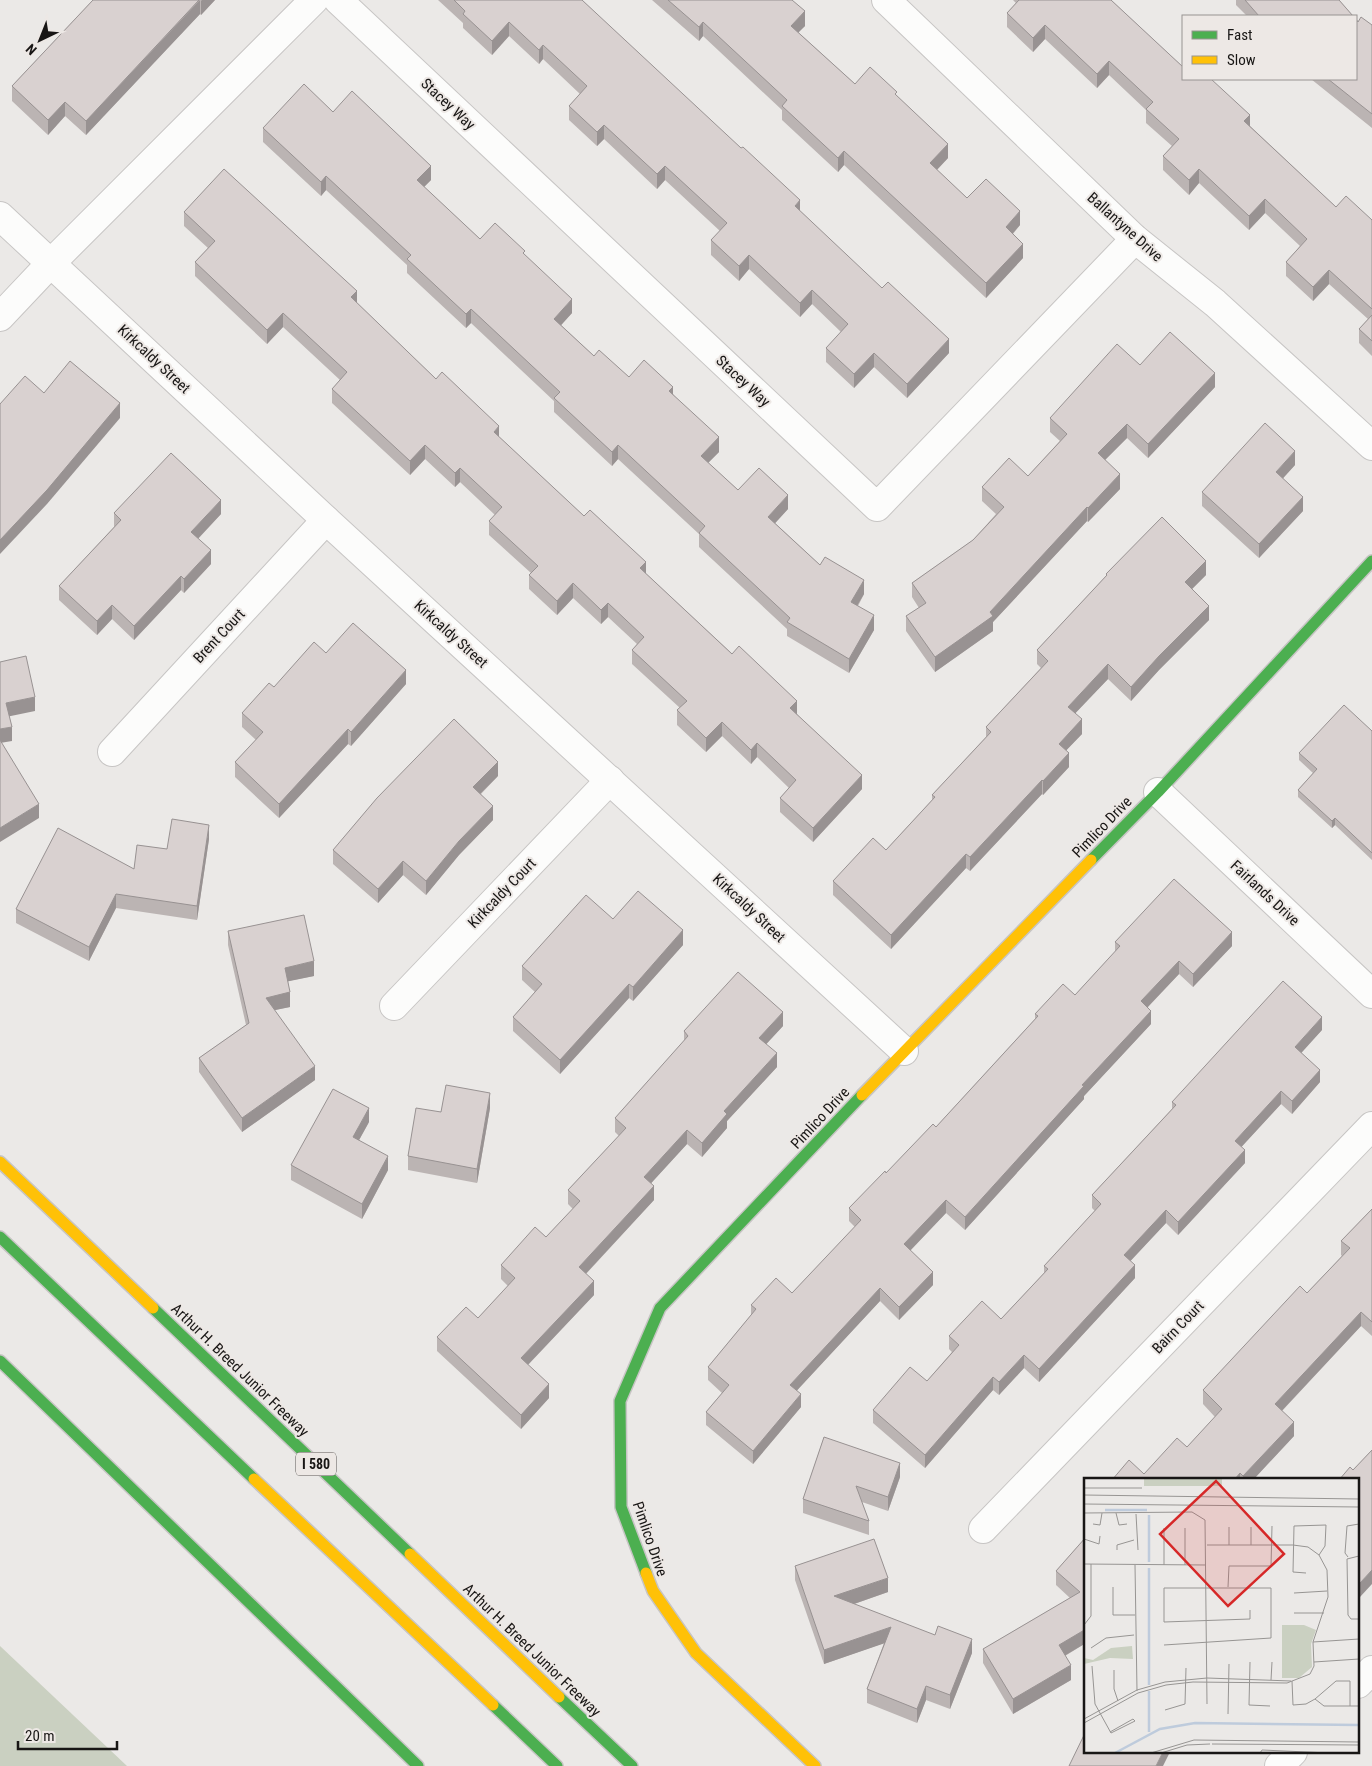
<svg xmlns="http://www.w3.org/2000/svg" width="1372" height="1766" font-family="'Roboto Condensed',sans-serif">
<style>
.green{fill:#cad0c1}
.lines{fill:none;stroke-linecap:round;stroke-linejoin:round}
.street-casing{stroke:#c7c5c4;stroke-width:30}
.fast-casing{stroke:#c7c5c4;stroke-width:14}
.slow-casing{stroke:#c7c5c4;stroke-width:14}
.street{stroke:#fcfcfb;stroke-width:28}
.fast{stroke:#4caf50;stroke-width:11}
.slow{stroke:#ffc107;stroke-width:11}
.wall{fill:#bbb4b3}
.shaded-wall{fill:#989292}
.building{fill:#d9d1d0;stroke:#989292}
.labels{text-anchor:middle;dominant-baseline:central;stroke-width:4;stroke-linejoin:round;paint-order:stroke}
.shield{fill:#ede8e5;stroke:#585553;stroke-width:1}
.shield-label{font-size:14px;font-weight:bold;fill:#181615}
.street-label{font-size:15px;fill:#181615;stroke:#ede8e5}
.inset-river{fill:none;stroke:#becbdc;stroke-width:2.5}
.inset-road{fill:none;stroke:#979593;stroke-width:1}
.view{fill:#d62828;fill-opacity:0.15;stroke:#d62828;stroke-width:2.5}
.inset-edge{fill:none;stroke:#181615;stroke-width:2.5}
</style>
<rect width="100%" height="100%" fill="#ebe9e7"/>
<!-- green -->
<path class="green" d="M0 1646 127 1766H0Z"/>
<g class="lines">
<defs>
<g id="street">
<path d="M338 0 877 507 1135 239"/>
<path d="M886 0 1135 239 1215 303 1372 446"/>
<path d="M0 216 326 520 904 1051"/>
<path d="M0 317 51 263 314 0"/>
<path d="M112 752 326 520"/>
<path d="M1158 792 1372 994"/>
<path d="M394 1006 610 780"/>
<path d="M983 1529 1372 1126"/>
<path d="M1358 1684 1372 1670"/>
<path d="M1279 1766 1293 1752"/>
</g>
<g id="fast">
<path d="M1091 860 1158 792 1372 561"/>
<path d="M0 1237 254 1479"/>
<path d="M153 1308 410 1554"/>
<path d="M0 1361 418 1766"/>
<path d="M646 1573 621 1507 620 1401 660 1308 862 1095"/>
<path d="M559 1697 632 1766"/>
<path d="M493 1705 557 1766"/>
</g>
<g id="slow">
<path d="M862 1095 1091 860"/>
<path d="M0 1162 153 1308"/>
<path d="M254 1479 493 1705"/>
<path d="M410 1554 559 1697"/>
<path d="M646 1573 653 1591 696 1653 815 1766"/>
</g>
</defs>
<!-- street casing -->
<use href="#street" class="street-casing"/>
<!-- fast casing -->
<use href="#fast" class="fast-casing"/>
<!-- slow casing -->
<use href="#slow" class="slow-casing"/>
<!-- street -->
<use href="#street" class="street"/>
<!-- fast -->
<use href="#fast" class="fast"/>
<!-- slow -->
<use href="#slow" class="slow"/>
</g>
<!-- wall -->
<g class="wall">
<path d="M93 0H215L201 15 200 14 86 135 65 116 48 135 12 101V86Z"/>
<path d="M438 0H582L800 211 949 353 907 398 874 367 854 388 826 362V348L841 332 812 304 800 317 749 269 739 281 711 255V240L720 231 665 180 657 189 604 139 597 146 569 120V106L580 94 543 59 539 64 509 36 492 55 463 28V23Z"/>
<path d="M652 0H792L805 26 798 32 855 84 897 96 948 158 937 170 967 198 1020 225 1013 234 1023 258 986 298 844 165 838 172 782 120V110L703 36 699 41Z"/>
<path d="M1013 0H1111L1183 67 1250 126 1336 207 1372 220V356L1359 343V329L1368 319 1329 284 1313 301 1286 276V262L1300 246 1265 213 1249 230 1199 183 1189 195 1163 170V156L1172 146 1146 123V110L1109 75 1097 88 1045 39 1033 52 1007 27V13L1016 3Z"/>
<path d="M1236 0H1339L1353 16H1247L1236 5Z"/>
<path d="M1358 22 1372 25V128L1311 79H1356Z"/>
<path d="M333 112 431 180 424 187 480 239 525 255 572 313 561 325 594 356 629 377 673 394 719 452 708 463 738 490 788 509 775 523 820 565 864 594 858 606 874 630 849 673 787 636V629L699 547V534L618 459 612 466 554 412V401L471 323 466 328 407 273V265L326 190 321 196 263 142V128Z"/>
<path d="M184 212 357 303 436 379 499 437 797 714 862 789 813 842 780 812V798L789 788 757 757 751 764 722 736 706 752 677 725V710L680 708 632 664V650L637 644 608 617 601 624 573 598 557 615 529 589V575L531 573 489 535V521L495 515 460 482 455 487 425 459 410 475 332 403V389L340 380 283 327 267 344 195 276V262L208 248 184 226Z"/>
<path d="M1140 365 1215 387 1148 458 1127 438 1105 460 1120 489 1088 522 1087 521 993 622V631L935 672 906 631V616L919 608 912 597V583L973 540 996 514 982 501V487L1028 476 1060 441 1050 432V418Z"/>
<path d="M1295 465 1283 478 1303 511 1259 558 1202 506V492Z"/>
<path d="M114 513 221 514 198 539 211 564 184 593 181 590 134 640 112 619 97 635 59 600V586L114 527Z"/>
<path d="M1106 574 1206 575 1192 589 1209 620 1159 670 1131 701 1108 679 1075 713 1082 734 1066 750 1069 767 1043 795 1042 794 970 871 966 868 891 949 833 895V881L886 850 932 800V795L986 737V727L1041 668 1037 664V650L1106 576Z"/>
<path d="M326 653 406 684 351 746 348 744 279 818 235 777V762L256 740 242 727V713Z"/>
<path d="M1372 731V860L1335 825 1332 828 1298 797V790L1313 773 1299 760V753Z"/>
<path d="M498 776 481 794 493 820 459 855 426 895 403 875 378 903 333 864V850Z"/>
<path d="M209 839 197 920 116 908 89 961 16 923V909L134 869 167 849Z"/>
<path d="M613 919 683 945 633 1001 629 998 560 1074 513 1031V1017L535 992 522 980V966Z"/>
<path d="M228 931 314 976 288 981 290 1007 274 1010 315 1080 242 1132 199 1072V1058L246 1025 228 945Z"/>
<path d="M1115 942 1232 946 1193 987 1179 974 1148 1007 1151 1024 1084 1096V1099L965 1230 946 1213 910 1251 933 1285 899 1320 880 1301 797 1390 801 1407 753 1464 706 1425V1412L722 1393 708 1380V1367L751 1315V1305L792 1293 855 1227 849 1221V1208L936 1127 1035 1019V1014L1075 995 1115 952Z"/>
<path d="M783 1026 766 1044 777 1067 727 1121V1128L702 1157 687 1144 651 1183 654 1200 586 1274 594 1295 528 1365 549 1398 521 1429 437 1351V1337L478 1318 508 1286 501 1279V1265L546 1237 573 1209 568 1204V1190L619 1136 615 1132V1118L684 1041V1031Z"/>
<path d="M1322 1030 1301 1052 1320 1082 1292 1114 1281 1104 1241 1147 1245 1163 1178 1235 1166 1223 1130 1261 1135 1278 1039 1382 1024 1368 999 1395 993 1390 925 1468 873 1423V1410L927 1381 952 1352 949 1349V1336L1001 1319 1044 1273V1266L1095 1211 1092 1208V1195L1172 1109V1102Z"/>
<path d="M490 1108 477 1183 408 1170V1156L441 1112Z"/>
<path d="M369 1122 359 1140 388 1170 362 1219 291 1180V1165Z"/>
<path d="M1372 1209V1336L1361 1326 1282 1411 1294 1436 1253 1480H1112L1144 1474 1187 1447 1215 1417 1203 1404V1390L1307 1293 1342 1256 1341 1255V1241Z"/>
<path d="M824 1437 900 1477 888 1511 862 1502 869 1521V1535L803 1513V1499Z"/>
<path d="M1372 1450 1360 1597 1358 1596V1480L1353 1470Z"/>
<path d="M1086 1537V1643L1065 1656 1071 1680 1013 1714 983 1663V1649L1070 1598 1056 1585V1571Z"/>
<path d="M795 1566 888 1592 854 1604 972 1653 950 1709 926 1700 917 1723 867 1703V1689L884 1643 824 1664 795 1580Z"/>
</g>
<!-- shaded-wall -->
<g class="shaded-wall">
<path d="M200 0V14L86 135V121Z"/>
<path d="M202 0H215L201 15V1Z"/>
<path d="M805 11V26L791 40V26Z"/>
<path d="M509 22V36L492 55V41Z"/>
<path d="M703 22V36L699 41V27Z"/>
<path d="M1045 25V39L1033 52V38Z"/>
<path d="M543 45V59L539 64V50Z"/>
<path d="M1109 61V75L1097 88V74Z"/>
<path d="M65 102V116L48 135V120Z"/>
<path d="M1250 115V129L1244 121Z"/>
<path d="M604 125V139L597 146V132Z"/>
<path d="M948 144V158L930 177V163Z"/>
<path d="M844 151V165L838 172V158Z"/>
<path d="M431 166V180L417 194V180Z"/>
<path d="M665 166V180L657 189V174Z"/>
<path d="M1199 169V183L1189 195V180Z"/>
<path d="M326 176V190L321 196V182Z"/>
<path d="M1265 199V213L1249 230V216Z"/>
<path d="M800 200V214L795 206Z"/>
<path d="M1020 211V225L1006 241V227Z"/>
<path d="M1023 244V258L986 298V283Z"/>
<path d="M749 255V269L739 281V266Z"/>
<path d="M1329 270V284L1313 301V287Z"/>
<path d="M812 290V304L800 317V303Z"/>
<path d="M357 291V305L351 297Z"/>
<path d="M572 299V313L554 333V319Z"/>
<path d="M471 309V323L466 328V314Z"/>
<path d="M283 313V327L267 344V330Z"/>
<path d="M949 339V353L907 398V384Z"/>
<path d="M874 353V367L854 388V374Z"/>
<path d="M1215 373V387L1148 458V444Z"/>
<path d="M673 387V401L669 391Z"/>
<path d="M120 403V418L47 504 0 554V540Z"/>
<path d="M1127 424V438L1098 467V453Z"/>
<path d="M499 426V440L494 432Z"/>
<path d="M719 437V452L701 470V456Z"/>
<path d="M425 445V459L410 475V461Z"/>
<path d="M618 445V459L612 466V452Z"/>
<path d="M1295 451V465L1276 486V472Z"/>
<path d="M460 468V482L455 487V473Z"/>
<path d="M1120 474V489L1088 522V508Z"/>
<path d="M788 495V509L768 531V517Z"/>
<path d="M1303 497V511L1259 558V544Z"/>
<path d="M221 500V514L191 546V532Z"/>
<path d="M1087 507V521L993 622V631L935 672V657L990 612Z"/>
<path d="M211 550V564L184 593V579Z"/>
<path d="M1206 561V575L1185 596V582Z"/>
<path d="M646 562V576L640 568Z"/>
<path d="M181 576V590L134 640V626Z"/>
<path d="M864 580V594L851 616V602Z"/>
<path d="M573 583V598L557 615V601Z"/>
<path d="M608 603V617L601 624V610Z"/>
<path d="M112 605V619L97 635V621Z"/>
<path d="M1209 606V620L1159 670 1131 701V687L1159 656Z"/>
<path d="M874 615V630L849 673V659Z"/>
<path d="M1108 664V679L1068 721V707Z"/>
<path d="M406 670V684L351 746V732Z"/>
<path d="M35 697V711L6 717V703Z"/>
<path d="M797 701V716L790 708Z"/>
<path d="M1082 719V734L1059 758V744Z"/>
<path d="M722 722V736L706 752V738Z"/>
<path d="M12 727V741L0 743V729Z"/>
<path d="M348 729V744L279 818V804Z"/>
<path d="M757 743V757L751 764V750Z"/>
<path d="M1069 753V767L1043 795V781Z"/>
<path d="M498 762V776L473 801V787Z"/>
<path d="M862 775V789L813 842V828Z"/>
<path d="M1042 780V794L970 871V857Z"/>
<path d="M39 804V818L0 842V828Z"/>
<path d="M493 806V820L459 855 426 895V881L459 841Z"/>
<path d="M1335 818V825L1332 828V821Z"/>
<path d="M209 825V839L197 920V906Z"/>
<path d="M966 854V868L891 949V935Z"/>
<path d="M403 861V875L378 903V889Z"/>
<path d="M116 894V908L89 961V947Z"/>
<path d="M683 930V945L633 1001V987Z"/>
<path d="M1232 932V946L1193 987V974Z"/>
<path d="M314 961V976L285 982V968Z"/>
<path d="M1179 961V974L1141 1014V1001Z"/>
<path d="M629 984V998L560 1074V1060Z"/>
<path d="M290 992V1007L266 1012V998Z"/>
<path d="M1151 1011V1024L1084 1096V1099L965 1230V1217L1082 1085Z"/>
<path d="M783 1012V1026L759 1052V1038Z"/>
<path d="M1322 1017V1030L1295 1060V1047Z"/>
<path d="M777 1053V1067L727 1121V1128L702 1157V1143L724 1111Z"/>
<path d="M315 1066V1080L242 1132V1118Z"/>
<path d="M1320 1070V1082L1292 1114V1101Z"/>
<path d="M1281 1091V1104L1235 1154V1141Z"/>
<path d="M490 1093V1108L477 1183V1169Z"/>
<path d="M369 1108V1122L353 1151V1137Z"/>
<path d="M687 1130V1144L644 1191V1177Z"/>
<path d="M1245 1150V1163L1178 1235V1222Z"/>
<path d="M388 1156V1170L362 1219V1204Z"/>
<path d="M654 1186V1200L579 1281V1267Z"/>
<path d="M946 1200V1213L904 1257V1244Z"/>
<path d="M1166 1210V1223L1124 1268V1255Z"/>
<path d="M1135 1265V1278L1039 1382V1369Z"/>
<path d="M933 1272V1285L899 1320V1307Z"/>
<path d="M594 1281V1295L521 1372V1358Z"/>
<path d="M880 1288V1301L790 1398V1385Z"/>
<path d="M1361 1312V1326L1275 1418V1404Z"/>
<path d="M1024 1355V1368L999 1395V1382Z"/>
<path d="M993 1377V1390L925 1468V1455Z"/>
<path d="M549 1384V1398L521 1429V1415Z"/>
<path d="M801 1394V1407L753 1464V1451Z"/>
<path d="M1294 1422V1436L1253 1480H1243V1476Z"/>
<path d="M900 1463V1477L888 1511V1497Z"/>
<path d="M1240 1473V1480H1234Z"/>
<path d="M1372 1570V1584L1360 1597V1583Z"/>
<path d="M888 1578V1592L834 1611V1596Z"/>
<path d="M891 1627V1641L824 1664V1650Z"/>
<path d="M1086 1629V1643L1059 1659V1645Z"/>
<path d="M972 1639V1653L950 1709V1695Z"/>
<path d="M1071 1665V1680L1013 1714V1699Z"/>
<path d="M926 1686V1700L917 1723V1709Z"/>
<path d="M1163 1752H1170L1163 1766H1156Z"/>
</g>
<!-- building -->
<g class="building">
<path d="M93 0H199L86 121 65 102 48 120 12 86Z"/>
<path d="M454 0H582L741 148 743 147 800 200 795 206 882 288 888 282 949 339 907 384 874 353 854 374 826 348 848 324 812 290 800 303 749 255 739 266 711 240 727 223 665 166 657 174 604 125 597 132 569 106 587 86 543 45 539 50 509 22 492 41 463 14 465 11Z"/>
<path d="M668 0H792L805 11 791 26 855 84 870 67 897 92 895 94 948 144 930 163 967 198 986 179 1020 211 1006 227 1023 244 986 283 844 151 838 158 782 106 787 100 703 22 699 27Z"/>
<path d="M1019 0H1111L1183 67V79H1211L1250 115 1244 121 1336 207 1346 196 1372 220V309L1329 270 1313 287 1286 262 1307 239 1265 199 1249 216 1199 169 1189 180 1163 156 1179 139 1146 109 1153 102 1109 61 1097 74 1045 25 1033 38 1007 13Z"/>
<path d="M1245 0H1339L1353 16H1259Z"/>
<path d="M1361 17 1372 25V114L1328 79H1356V19L1358 22Z"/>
<path d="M304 84 333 112 352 91 431 166 417 180 480 239 495 223 525 251 523 253 572 299 554 319 594 356 599 350 629 377 644 360 673 387 669 391 719 437 701 456 738 490 759 468 788 495 768 517 820 565 825 557 864 580 851 602 874 615 849 659 787 622 790 618 699 533 705 526 618 445 612 452 554 398 560 392 471 309 466 314 407 259 411 255 326 176 321 182 263 128Z"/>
<path d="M224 169 357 291 351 297 436 379 442 372 499 426 494 432 584 516 590 510 646 562 640 568 732 654 739 646 797 701 790 708 862 775 813 828 780 798 796 780 757 743 751 750 722 722 706 738 677 710 687 701 632 650 644 637 608 603 601 610 573 583 557 601 529 575 538 566 489 521 502 507 460 468 455 473 425 445 410 461 332 389 347 372 283 313 267 330 195 262 215 241 184 212Z"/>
<path d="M1372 315V341L1359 329Z"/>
<path d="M1170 332 1215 373 1148 444 1127 424 1098 453 1120 474 1088 508 1087 507 990 612 993 616 935 657 906 616 926 603 912 583 973 540 1004 507 982 487 1009 458 1028 476 1067 434 1050 418 1117 344 1140 365Z"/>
<path d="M70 361 120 403 47 490 0 540V404L25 376 44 393Z"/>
<path d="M1265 423 1295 451 1276 472 1303 497 1259 544 1202 492Z"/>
<path d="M171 453 221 500 191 532 211 550 184 579 181 576 134 626 112 605 97 621 59 586 121 520 114 513Z"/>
<path d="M1162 517 1206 561 1185 582 1209 606 1159 656 1131 687 1108 664 1068 707 1082 719 1059 744 1069 753 1043 781 1042 780 970 857 966 854 891 935 833 881 873 838 886 850 935 797 932 795 991 732 986 727 1048 661 1037 650 1107 575 1106 574Z"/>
<path d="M353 623 406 670 351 732 348 729 279 804 235 762 263 732 242 713 269 683 274 687 314 642 326 653Z"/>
<path d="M26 656 35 697 6 703 12 727 0 729V662Z"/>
<path d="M1344 705 1372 731V853L1335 818 1332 821 1298 790 1317 769 1299 753Z"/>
<path d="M454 719 498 762 473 787 493 806 459 841 426 881 403 861 378 889 333 850 377 798Z"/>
<path d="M0 740 39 804 0 828Z"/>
<path d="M172 819 209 825 197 906 116 894 89 947 16 909 58 828 134 869 137 845 167 849Z"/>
<path d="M1174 879 1232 932 1193 974 1179 961 1141 1001 1151 1011 1082 1085 1084 1086 965 1217 946 1200 904 1244 933 1272 899 1307 880 1288 790 1385 801 1394 753 1451 706 1412 729 1385 708 1367 756 1309 751 1305 776 1278 792 1293 861 1220 849 1208 885 1171 886 1173 933 1124 936 1127 1038 1016 1035 1014 1063 984 1075 995 1120 946 1115 942Z"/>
<path d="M638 891 683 930 633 987 629 984 560 1060 513 1017 542 984 522 966 586 895 613 919Z"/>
<path d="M304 915 314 961 285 968 290 992 266 998 315 1066 242 1118 199 1058 249 1023 228 931Z"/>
<path d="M738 972 783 1012 759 1038 777 1053 724 1111 727 1114 702 1143 687 1130 644 1177 654 1186 579 1267 594 1281 521 1358 549 1384 521 1415 437 1337 466 1307 478 1318 515 1278 501 1265 535 1227 546 1237 580 1201 568 1190 626 1128 615 1118 688 1036 684 1031Z"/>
<path d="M1283 981 1322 1017 1295 1047 1320 1070 1292 1101 1281 1091 1235 1141 1245 1150 1178 1222 1166 1210 1124 1255 1135 1265 1039 1369 1024 1355 999 1382 993 1377 925 1455 873 1410 910 1367 927 1381 959 1345 949 1336 982 1301 1001 1319 1048 1269 1044 1266 1101 1204 1092 1195 1176 1105 1172 1102Z"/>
<path d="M446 1085 490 1093 477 1169 408 1156 416 1108 441 1112Z"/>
<path d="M333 1089 369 1108 353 1137 388 1156 362 1204 291 1165Z"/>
<path d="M1372 1209V1322L1361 1312 1275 1404 1294 1422 1243 1476 1240 1473 1234 1480H1112L1129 1460 1144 1474 1177 1438 1187 1447 1222 1409 1203 1390 1300 1286 1307 1293 1350 1248 1341 1241Z"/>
<path d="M824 1437 900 1463 888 1497 856 1486 869 1521 803 1499Z"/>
<path d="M1372 1450V1570L1360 1583 1358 1582V1480H1339L1350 1467 1353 1470Z"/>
<path d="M1086 1537V1629L1059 1645 1071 1665 1013 1699 983 1649 1080 1592 1056 1571Z"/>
<path d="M874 1539 888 1578 834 1596 935 1635 938 1626 972 1639 950 1695 926 1686 917 1709 867 1689 891 1627 824 1650 795 1566Z"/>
<path d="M1086 1731V1752H1163L1156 1766H1069Z"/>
</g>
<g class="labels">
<!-- shield labels -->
<rect class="shield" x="296" y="1452.5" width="40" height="23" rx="4"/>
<g class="shield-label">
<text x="316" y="1464">I 580</text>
</g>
<!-- street labels -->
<g class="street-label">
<text transform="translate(448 104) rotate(43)">Stacey Way</text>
<text transform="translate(1125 227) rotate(42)">Ballantyne Drive</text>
<text transform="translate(154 359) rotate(43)">Kirkcaldy Street</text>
<text transform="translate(743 381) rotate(43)">Stacey Way</text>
<text transform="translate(451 634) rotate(42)">Kirkcaldy Street</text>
<text transform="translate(219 636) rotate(-47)">Brent Court</text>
<text transform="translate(1102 827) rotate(-46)">Pimlico Drive</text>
<text transform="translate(502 893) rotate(-46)">Kirkcaldy Court</text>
<text transform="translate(1265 893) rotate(43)">Fairlands Drive</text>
<text transform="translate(749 908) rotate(43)">Kirkcaldy Street</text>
<text transform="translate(820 1118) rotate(-47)">Pimlico Drive</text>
<text transform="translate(1178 1327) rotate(-46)">Bairn Court</text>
<text transform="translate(240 1370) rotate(44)">Arthur H. Breed Junior Freeway</text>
<text transform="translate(650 1539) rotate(71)">Pimlico Drive</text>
<text transform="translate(532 1650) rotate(44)">Arthur H. Breed Junior Freeway</text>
</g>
</g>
<!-- overview -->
<g transform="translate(1084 1478)">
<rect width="275" height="275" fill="#ebe9e7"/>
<path d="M60 0H138V8H60ZM198 147H220L232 152 227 166 228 189 215 200H198ZM48 168 49 181 26 180 0 186V180L9 182 27 170Z" fill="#cad0c1"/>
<path class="inset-river" d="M21 32H63M65 84V37M65 90V207M65 254V213M31 275 76 251 111 245 275 247"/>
<path class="inset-road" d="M0 10H58M0 17 275 21M0 26 275 29M0 35 108 34 121 42 123 226M32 35 35 47 43 46M52 36 54 72M9 46 16 47 18 35M167 49V67M0 61 15 66 16 58M145 67V49M33 72V67L50 62M275 78 263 81 264 137 267 141H275M264 79 261 75 263 48 275 46M0 86 122 87M51 87 53 213M80 87V50M101 87V50M222 95 209 94 210 48 242 47 241 68 235 77M29 109V137H51M144 109 145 88H187L188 48M210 115 243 113M210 135H240M0 147 7 138V86M229 164 275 161M80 167 187 160V110H80V144L166 141V132M7 170 22 160 50 157M166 184 165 227 186 228M230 184 275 181M8 188 11 226 27 255 51 243 49 241 26 254M30 192V211L34 223M187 202 188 184M208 203 209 227 222 226 231 221 240 228H266M231 221 252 203H266V228H275M81 232 101 226 102 190M144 236 145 186M0 241 53 212 81 204 123 200 207 203M0 245 54 215 82 207 109 204 203 205 226 196 230 188 229 164 244 119 243 92 235 77 224 69 209 67H123M128 266 275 267M67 275 110 262 275 264M77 275 103 267 126 266M176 275 178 272 245 275"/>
<path class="view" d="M132 3 200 76 144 128 76 56Z"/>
<rect width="275" height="275" class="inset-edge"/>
</g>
<!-- legend -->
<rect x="1182" y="15" width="175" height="65" fill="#ede8e5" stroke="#989492"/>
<rect x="1192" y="31" width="25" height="8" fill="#4caf50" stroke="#989492"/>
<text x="1227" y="40" font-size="15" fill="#181615">Fast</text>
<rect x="1192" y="56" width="25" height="8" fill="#ffc107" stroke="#989492"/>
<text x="1227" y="65" font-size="15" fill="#181615">Slow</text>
<!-- north arrow -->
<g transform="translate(40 40) rotate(223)" stroke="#ede8e5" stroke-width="4" paint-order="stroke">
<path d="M0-4L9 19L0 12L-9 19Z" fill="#181615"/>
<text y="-8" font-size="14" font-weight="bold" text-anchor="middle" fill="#181615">N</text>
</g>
<!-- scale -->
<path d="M18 1741v8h99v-8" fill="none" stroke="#181615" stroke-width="2.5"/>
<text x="25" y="1741" font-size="15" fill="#181615" stroke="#ede8e5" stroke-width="4" paint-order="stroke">20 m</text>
</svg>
